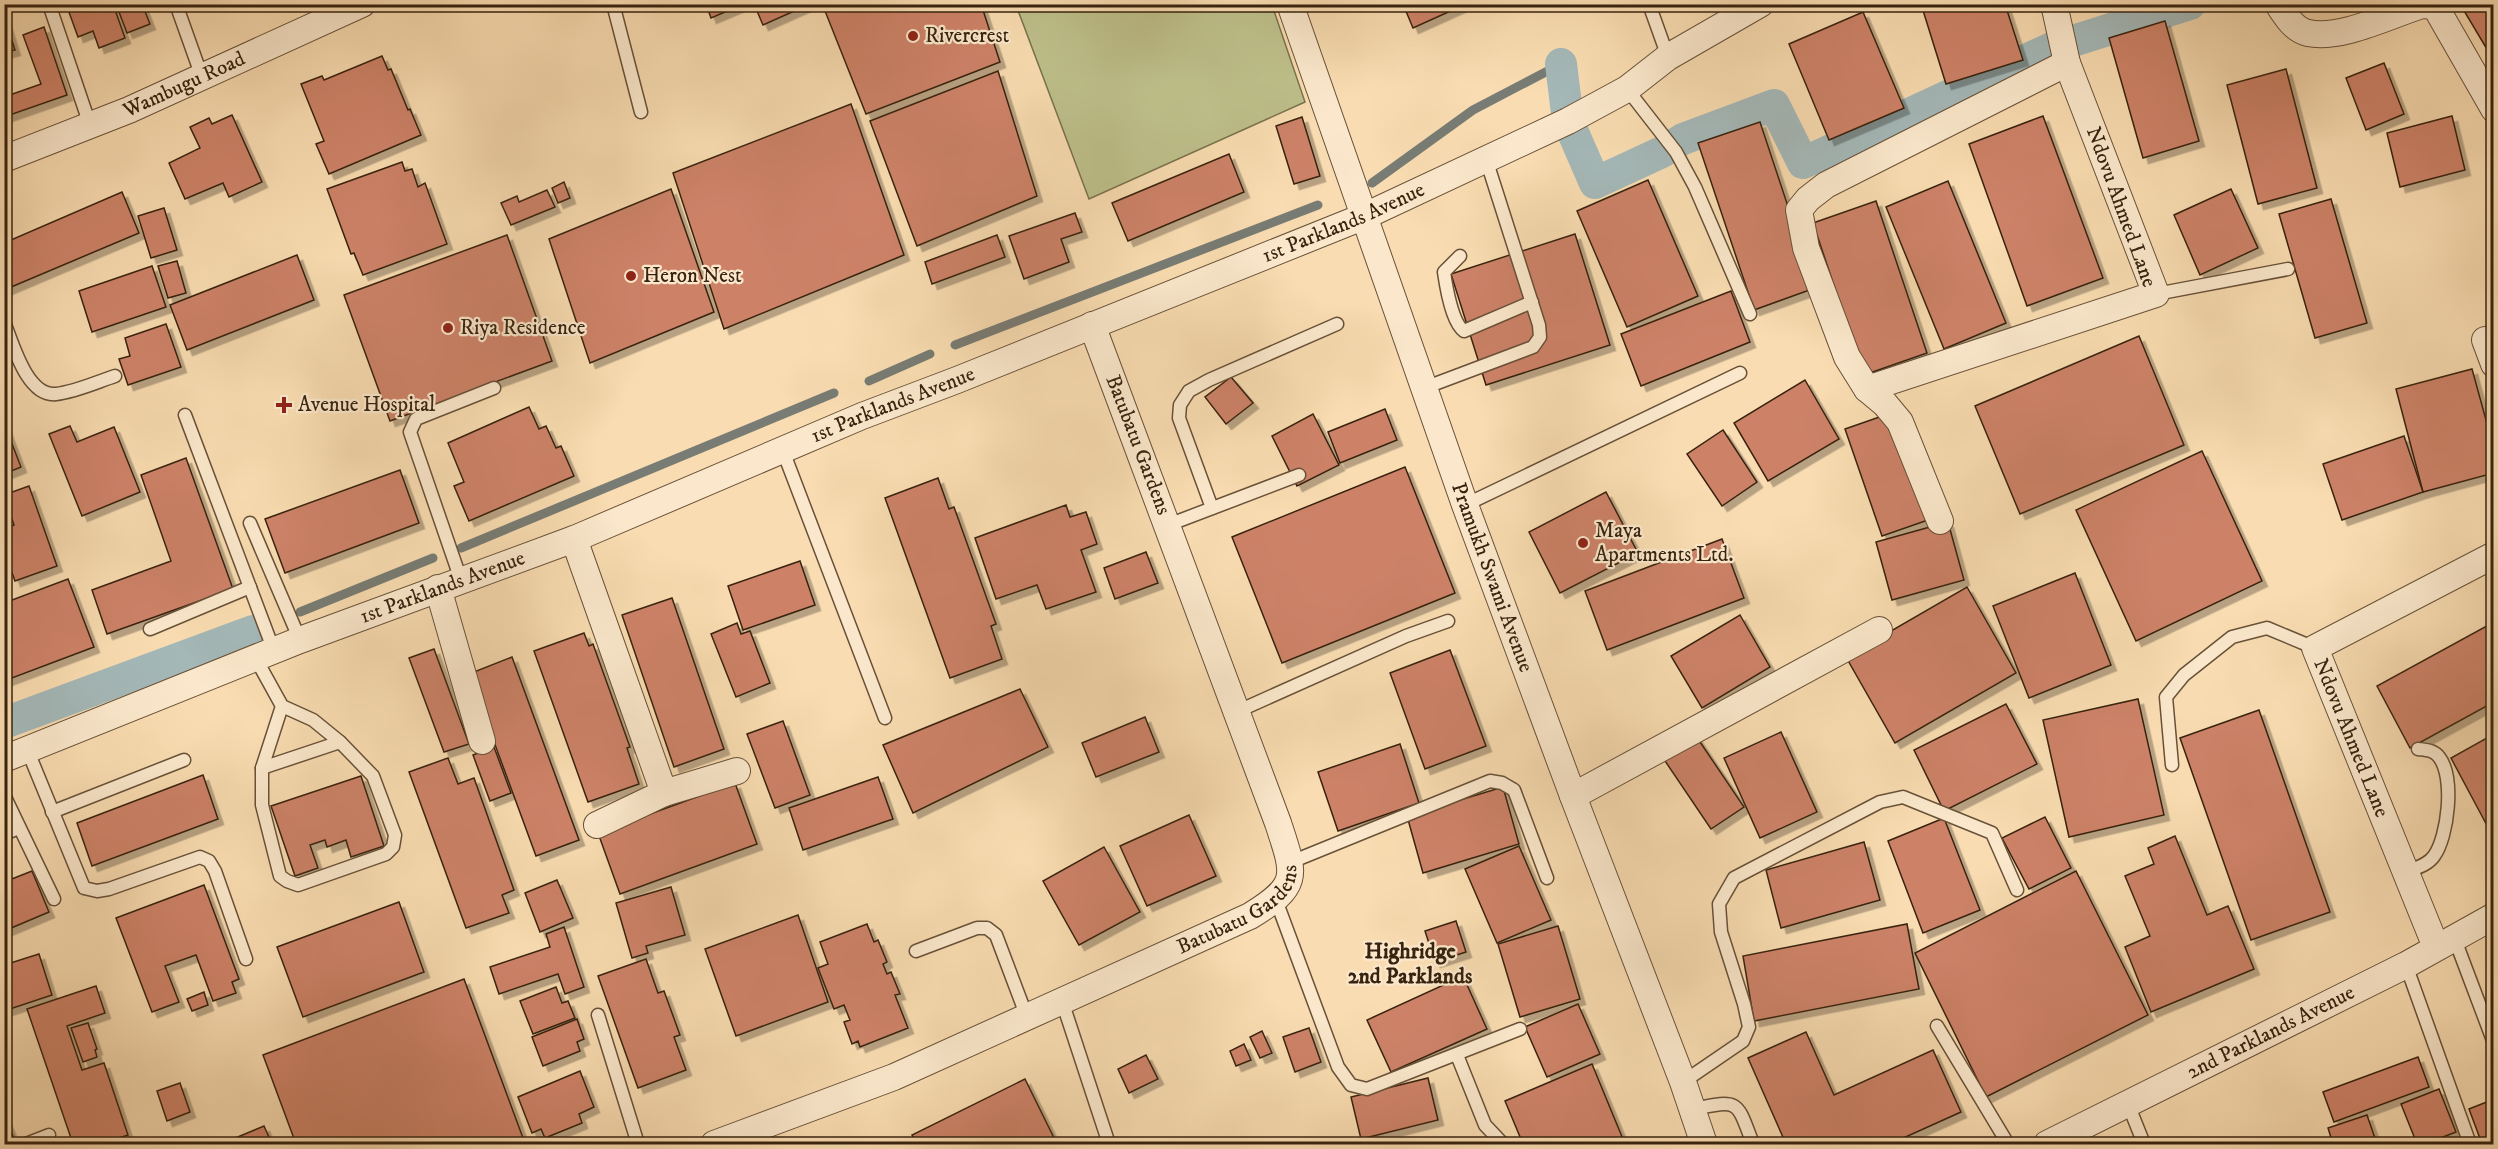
<svg xmlns="http://www.w3.org/2000/svg" width="2498" height="1149" font-family="'IM FELL DW Pica',serif">
<style>
.green{fill:#bec08b;stroke:#7a724d;stroke-width:1.5}
.lines{fill:none;stroke-linecap:round;stroke-linejoin:round}
.stream{stroke:#787c74;stroke-width:9}
.canal{stroke:#a4b8b8;stroke-width:32}
.building{fill:#cd8268;stroke:#37230f;stroke-width:1.5;filter:url(#shadow)}
.lane-casing{stroke:#685138;stroke-width:15}
.street-casing{stroke:#685138;stroke-width:28}
.lane{stroke:#fbe8cc;stroke-width:12}
.street{stroke:#fbe8cc;stroke-width:26}
.poi-dot{fill:#8f2418;stroke:#fbe8cc;stroke-width:2}
.labels{text-anchor:middle;dominant-baseline:central;stroke-width:4.5;stroke-linejoin:round;paint-order:stroke}
.poi-label{font-size:21px;fill:#37230f;stroke:#fbe8cc;text-anchor:start}
.street-label{font-size:21px;fill:#37230f;stroke:#fbe8cc}
.neighbourhood-label{font-size:22px;font-weight:bold;fill:#37230f;stroke:#fbe8cc}
</style>
<defs>
<filter id="shadow"><feDropShadow dx="5.5" dy="5.5" stdDeviation="0" flood-color="#0004"/></filter>
</defs>
<rect width="100%" height="100%" fill="#f9dcb1"/>
<filter id="stains"><feTurbulence type="fractalNoise" baseFrequency=".00333" numOctaves="4"/><feColorMatrix values="0 0 0 0 .2 0 0 0 0 .09 0 0 0 0 .02 0 0 0 .5 -.17"/></filter>
<radialGradient id="worn" r=".72"><stop offset=".6" stop-color="#630" stop-opacity="0"/><stop offset="1" stop-color="#630" stop-opacity=".3"/></radialGradient>
<!-- green -->
<path class="green" d="M1016 5H1272L1305 102 1089 199Z"/>
<g class="lines">
<!-- stream -->
<g class="stream">
<path d="M1372 183 1473 110 1561 64"/>
<path d="M955 345 1318 205"/>
<path d="M869 381 930 354"/>
<path d="M461 548 834 393"/>
<path d="M300 612 433 558"/>
</g>
<!-- canal -->
<g class="canal">
<path d="M1561 64 1568 121 1595 183 1662 152 1683 139 1774 105 1803 163 2054 47 2190 4"/>
<path d="M4 723 253 631"/>
</g>
</g>
<!-- building -->
<g class="building">
<path d="M66 4H113L125 38 99 48 93 31 78 37Z"/>
<path d="M116 4H142L150 24 127 33Z"/>
<path d="M706 4H738L739 6 711 18Z"/>
<path d="M754 4H810L763 25Z"/>
<path d="M840 4H981L1000 62 866 114 825 11Z"/>
<path d="M1403 4H1466L1413 28Z"/>
<path d="M1921 4H2005L2023 60 1946 84Z"/>
<path d="M2460 4H2494V61Z"/>
<path d="M1863 12 1904 108 1829 140 1789 44Z"/>
<path d="M4 15 15 50 4 53Z"/>
<path d="M2165 21 2199 141 2143 158 2109 38Z"/>
<path d="M44 27 67 95 4 117V97L41 84 23 35Z"/>
<path d="M382 56 388 70 391 69 408 110 410 109 421 135 329 174 316 144 324 141 301 84 322 76 324 80Z"/>
<path d="M2384 63 2404 114 2366 130 2346 78Z"/>
<path d="M2286 69 2317 188 2258 204 2227 85Z"/>
<path d="M998 71 1037 196 917 246 870 121Z"/>
<path d="M851 104 904 255 724 329 673 173Z"/>
<path d="M232 115 262 182 229 197 223 183 185 199 169 163 200 148 190 127 209 118 212 124Z"/>
<path d="M2043 116 2103 278 2027 306 1969 144Z"/>
<path d="M2452 116 2465 170 2400 187 2387 133Z"/>
<path d="M1302 117 1320 176 1294 184 1276 126Z"/>
<path d="M1760 122 1815 288 1754 310 1698 143Z"/>
<path d="M1229 154 1244 192 1128 241 1112 203Z"/>
<path d="M402 162 405 171 412 169 418 187 425 183 447 244 363 275 354 253 351 254 327 189Z"/>
<path d="M1648 180 1698 296 1627 327 1577 211Z"/>
<path d="M1948 181 2006 323 1944 349 1886 207Z"/>
<path d="M564 182 570 198 558 203 552 188Z"/>
<path d="M671 189 714 312 590 363 549 239Z"/>
<path d="M2231 189 2258 248 2200 275 2174 215Z"/>
<path d="M547 190 555 207 511 225 501 203 517 196 519 202Z"/>
<path d="M122 192 139 233 4 290V243Z"/>
<path d="M2331 199 2367 323 2315 338 2279 214Z"/>
<path d="M1876 201 1927 353 1864 375 1813 223Z"/>
<path d="M164 208 177 250 151 258 138 216Z"/>
<path d="M1075 213 1082 232 1061 239 1069 262 1024 279 1009 236Z"/>
<path d="M1575 234 1610 345 1486 385 1451 274Z"/>
<path d="M507 235 552 361 390 421 344 295Z"/>
<path d="M997 235 1005 257 932 284 925 262Z"/>
<path d="M297 255 314 300 187 350 170 305Z"/>
<path d="M177 261 186 293 168 298 158 266Z"/>
<path d="M152 266 166 307 92 332 79 291Z"/>
<path d="M1731 291 1750 342 1641 386 1621 334Z"/>
<path d="M166 324 181 367 128 385 119 359 130 356 125 338Z"/>
<path d="M2139 336 2184 445 2020 514 1975 406Z"/>
<path d="M2472 369 2494 449V473L2423 492 2396 389Z"/>
<path d="M1231 377 1253 403 1226 424 1205 397Z"/>
<path d="M1805 380 1839 439 1768 481 1734 423Z"/>
<path d="M529 407 539 429 546 426 556 448 561 446 574 476 469 521 454 486 464 482 448 443Z"/>
<path d="M1385 409 1397 440 1340 463 1328 432Z"/>
<path d="M1891 413 1928 520 1882 536 1845 429Z"/>
<path d="M1313 414 1339 465 1297 486 1272 436Z"/>
<path d="M4 423 21 467 4 474Z"/>
<path d="M70 426 77 442 114 427 140 492 82 516 49 434Z"/>
<path d="M1723 430 1757 482 1722 506 1687 454Z"/>
<path d="M2404 436 2423 492 2342 520 2323 464Z"/>
<path d="M2202 451 2262 581 2136 641 2076 510Z"/>
<path d="M186 458 233 589 107 634 92 590 171 561 141 475Z"/>
<path d="M1405 467 1455 593 1282 663 1232 537Z"/>
<path d="M400 470 419 523 285 573 265 519Z"/>
<path d="M938 478 949 509 954 507 996 624 991 626 1002 659 950 678 885 498Z"/>
<path d="M29 486 57 566 15 581 4 550V529L14 525 4 495Z"/>
<path d="M1606 492 1638 553 1560 593 1529 532Z"/>
<path d="M1066 505 1070 517 1086 512 1097 544 1081 550 1096 592 1046 609 1037 585 996 599 975 538Z"/>
<path d="M1948 522 1964 580 1892 600 1876 542Z"/>
<path d="M1722 539 1744 598 1607 650 1585 591Z"/>
<path d="M1146 552 1158 583 1115 599 1104 568Z"/>
<path d="M800 561 815 605 743 630 728 586Z"/>
<path d="M2075 573 2111 665 2029 698 1993 606Z"/>
<path d="M68 579 94 647 4 681V603Z"/>
<path d="M1967 587 2016 673 1895 743 1846 657Z"/>
<path d="M672 598 724 749 674 767 622 615Z"/>
<path d="M1740 615 1770 667 1702 708 1671 656Z"/>
<path d="M2494 622V702L2410 748 2377 686Z"/>
<path d="M737 623 741 634 750 631 770 683 736 697 711 634Z"/>
<path d="M584 633 589 646 593 644 630 747 627 748 639 784 588 802 534 651Z"/>
<path d="M434 649 469 744 444 752 409 658Z"/>
<path d="M1450 650 1486 746 1425 769 1390 673Z"/>
<path d="M512 657 579 840 536 856 469 674Z"/>
<path d="M1020 689 1048 747 913 813 883 745Z"/>
<path d="M2138 699 2164 815 2069 837 2043 720Z"/>
<path d="M2006 704 2037 764 1944 811 1914 750Z"/>
<path d="M2259 710 2330 912 2251 940 2180 738Z"/>
<path d="M1145 717 1159 752 1096 777 1082 743Z"/>
<path d="M783 721 810 795 775 808 747 734Z"/>
<path d="M1781 732 1817 812 1760 838 1724 758Z"/>
<path d="M2494 734V831L2491 833 2451 758Z"/>
<path d="M1696 736 1744 807 1711 829 1663 758Z"/>
<path d="M1400 744 1419 803 1338 831 1318 772Z"/>
<path d="M494 747 511 793 490 801 473 755Z"/>
<path d="M448 758 458 784 474 778 514 890 502 895 509 913 466 928 409 772Z"/>
<path d="M203 775 218 819 92 866 77 823Z"/>
<path d="M361 776 384 846 351 857 346 840 327 847 325 840 310 845 318 868 295 876 271 806Z"/>
<path d="M878 777 893 819 803 850 789 808Z"/>
<path d="M735 783 757 844 620 894 598 833Z"/>
<path d="M1503 787 1519 844 1423 873 1407 816Z"/>
<path d="M1189 815 1216 876 1147 906 1120 846Z"/>
<path d="M2045 817 2071 868 2029 889 2002 838Z"/>
<path d="M1944 818 1980 910 1923 933 1888 841Z"/>
<path d="M2175 836 2207 915 2228 906 2254 969 2151 1012 2125 947 2150 936 2125 876 2154 864 2148 848Z"/>
<path d="M1864 842 1880 900 1781 928 1766 870Z"/>
<path d="M1519 846 1551 920 1497 943 1465 869Z"/>
<path d="M1104 847 1140 912 1079 945 1043 881Z"/>
<path d="M32 871 49 912 4 931V882Z"/>
<path d="M2076 871 2148 1015 1986 1097 1915 953Z"/>
<path d="M557 880 573 918 540 932 525 893Z"/>
<path d="M204 885 239 979 232 982 236 993 213 1001 196 955 165 966 179 1002 152 1012 116 918Z"/>
<path d="M671 887 685 935 646 946 648 953 632 958 616 903Z"/>
<path d="M399 902 424 972 303 1017 277 947Z"/>
<path d="M798 915 828 1002 736 1036 705 949Z"/>
<path d="M1456 921 1466 952 1435 962 1425 931Z"/>
<path d="M867 924 874 942 878 940 887 962 883 964 887 974 891 972 900 994 895 995 908 1028 860 1047 858 1041 852 1044 844 1022 850 1020 844 1005 834 1009 818 968 828 964 820 942Z"/>
<path d="M1907 924 1919 989 1754 1021 1743 956Z"/>
<path d="M1558 926 1580 999 1520 1017 1498 944Z"/>
<path d="M564 927 584 987 565 994 558 974 499 994 490 967 550 947 546 934Z"/>
<path d="M39 954 52 995 4 1011V965Z"/>
<path d="M646 959 658 993 664 991 680 1035 674 1037 686 1070 638 1088 598 976Z"/>
<path d="M1463 976 1487 1029 1391 1072 1367 1020Z"/>
<path d="M464 979 523 1138 506 1144H296L263 1055Z"/>
<path d="M96 986 105 1013 67 1026 82 1070 104 1063 128 1135 101 1144H73L27 1009Z"/>
<path d="M556 987 562 1003 568 1001 575 1018 533 1034 520 1001Z"/>
<path d="M204 992 208 1005 192 1011 187 999Z"/>
<path d="M1578 1004 1600 1054 1547 1077 1525 1027Z"/>
<path d="M577 1019 584 1039 577 1042 580 1051 543 1066 532 1037Z"/>
<path d="M88 1023 97 1049 95 1050 97 1057 83 1062 71 1028Z"/>
<path d="M1309 1028 1321 1062 1295 1072 1283 1037Z"/>
<path d="M1262 1031 1272 1053 1260 1058 1250 1037Z"/>
<path d="M1806 1032 1834 1095 1933 1050 1961 1112 1890 1144H1829L1827 1140 1816 1144H1786L1748 1058Z"/>
<path d="M1244 1044 1251 1060 1236 1066 1230 1051Z"/>
<path d="M1146 1055 1158 1079 1129 1093 1118 1069Z"/>
<path d="M2418 1057 2429 1087 2334 1122 2323 1092Z"/>
<path d="M1592 1064 1625 1144H1523L1505 1101Z"/>
<path d="M580 1071 594 1107 579 1114 582 1123 545 1138 541 1129 532 1133 518 1097Z"/>
<path d="M1428 1078 1438 1120 1361 1139 1351 1097Z"/>
<path d="M1025 1079 1057 1144H917L912 1135Z"/>
<path d="M180 1083 190 1112 167 1121 157 1091Z"/>
<path d="M2439 1089 2456 1132 2425 1144H2417L2401 1104Z"/>
<path d="M2494 1099V1144H2482L2469 1109Z"/>
<path d="M4 1115 13 1136 4 1140Z"/>
<path d="M2367 1115 2377 1144H2333L2328 1128Z"/>
<path d="M264 1126 272 1144H221Z"/>
</g>
<g class="lines">
<defs>
<g id="lane">
<path d="M49 4 90 125"/>
<path d="M176 4 202 77"/>
<path d="M613 4 641 112"/>
<path d="M1649 4 1668 57"/>
<path d="M1627 89 1676 152 1695 187 1750 314"/>
<path d="M1460 256 1444 272C1446 286 1452 323 1464 331L1532 302"/>
<path d="M2156 294 2288 269"/>
<path d="M4 322C13 344 27 397 56 394 75 392 97 382 115 376"/>
<path d="M1424 388 1533 347 1540 337 1539 325 1486 159"/>
<path d="M185 415 274 651"/>
<path d="M783 451 885 718"/>
<path d="M1465 505 1740 373"/>
<path d="M1212 508 1179 418 1180 405 1189 391 1209 380 1337 324"/>
<path d="M250 523 300 640"/>
<path d="M1168 525 1299 475"/>
<path d="M461 580 410 432 416 419 494 388"/>
<path d="M150 629 250 587"/>
<path d="M256 659 282 706 313 720 340 742 373 776 395 835 393 847 386 854 298 885 287 881 280 876 262 805V768L282 706"/>
<path d="M1236 712 1406 636 1448 621"/>
<path d="M27 749 84 888 97 891 109 889 200 857 209 861 215 871 246 959"/>
<path d="M2172 765 2166 697 2184 675 2232 637 2267 628 2315 648"/>
<path d="M262 768 340 742"/>
<path d="M4 795 54 899"/>
<path d="M52 812 184 760"/>
<path d="M4 834 19 828"/>
<path d="M1291 862 1490 781 1502 783 1514 790 1547 878"/>
<path d="M2406 872C2416 868 2428 865 2434 856 2448 837 2455 777 2439 757 2434 750 2426 750 2418 749"/>
<path d="M1276 900 1338 1067 1351 1085 1367 1089 1520 1029"/>
<path d="M2454 937 2494 1043"/>
<path d="M916 951 977 928H987L996 935 1027 1017"/>
<path d="M2406 965 2470 1144"/>
<path d="M1062 1001 1109 1144"/>
<path d="M598 1015 638 1144"/>
<path d="M1937 1026 2008 1144"/>
<path d="M1457 1055 1485 1125 1503 1144"/>
<path d="M1683 1082 1743 1041 1749 1027 1744 1004 1721 932 1719 904 1734 878 1880 802 1903 797 1992 833 2017 890"/>
<path d="M2128 1104 2144 1144"/>
<path d="M1692 1109C1740 1100 1736 1099 1753 1144"/>
<path d="M26 1144 49 1135"/>
</g>
<g id="street">
<path id="s1" d="M1290 4 1465 505 1573 796 1683 1082 1704 1144"/>
<path d="M2278 4C2285 15 2294 30 2308 33 2341 40 2390 15 2422 5L2435 6 2494 109"/>
<path id="s2" d="M4 159 129 110 362 4"/>
<path d="M2485 340 2494 364"/>
<path d="M1867 389 2156 294 2067 63 2054 4"/>
<path d="M1940 521 1900 422 1885 404 1867 389 1847 357 1806 248 1799 210 1808 199 1826 185 2067 63"/>
<path d="M574 539 664 793 597 825"/>
<path d="M438 588 482 741"/>
<path id="s3" d="M4 759 300 640 574 539 862 416 957 380 1365 216 1568 121 1627 89 1668 57 1760 4"/>
<path d="M664 793 737 771"/>
<path d="M1573 796 1879 630"/>
<path d="M2436 947 2315 648 2494 555"/>
<path id="s4" d="M714 1144 894 1077 1250 916C1301 885 1295 875 1278 823L1092 325"/>
<path id="s5" d="M2047 1144 2406 965 2494 916"/>
</g>
</defs>
<!-- lane casing -->
<use href="#lane" class="lane-casing"/>
<!-- street casing -->
<use href="#street" class="street-casing"/>
<!-- lane -->
<use href="#lane" class="lane"/>
<!-- street -->
<use href="#street" class="street"/>
</g>
<!-- markers -->
<g class="poi-dot">
<circle cx="913" cy="36" r="6"/>
<circle cx="631" cy="276" r="6"/>
<circle cx="448" cy="328" r="6"/>
<path d="M281 396h6v6h6v6h-6v6h-6v-6h-6v-6h6z"/>
<circle cx="1583" cy="543" r="6"/>
</g>
<g class="labels">
<!-- poi labels -->
<g class="poi-label">
<text x="925" y="36">Rivercrest</text>
<text x="643" y="276">Heron Nest</text>
<text x="460" y="328">Riya Residence</text>
<text x="298" y="405">Avenue Hospital</text>
<text x="1595" y="531">Maya<tspan x="1595" dy="24">Apartments Ltd.</tspan></text>
</g>
<!-- street labels -->
<g class="street-label">
<text stroke="none"><textPath href="#s2" startOffset="195">Wambugu Road</textPath></text>
<text transform="translate(2121 207) rotate(70)">Ndovu Ahmed Lane</text>
<text stroke="none"><textPath href="#s3" startOffset="1443">1st Parklands Avenue</textPath></text>
<text stroke="none"><textPath href="#s3" startOffset="957">1st Parklands Avenue</textPath></text>
<text transform="translate(1138 445) rotate(69)">Batubatu Gardens</text>
<text stroke="none"><textPath href="#s1" startOffset="608">Pramukh Swami Avenue</textPath></text>
<text stroke="none"><textPath href="#s3" startOffset="471">1st Parklands Avenue</textPath></text>
<text transform="translate(2351 738) rotate(68)">Ndovu Ahmed Lane</text>
<text stroke="none"><textPath href="#s4" startOffset="578">Batubatu Gardens</textPath></text>
<text stroke="none"><textPath href="#s5" startOffset="250">2nd Parklands Avenue</textPath></text>
</g>
<!-- neighbourhood labels -->
<g class="neighbourhood-label">
<text x="1410" y="951">Highridge<tspan x="1410" dy="25">2nd Parklands</tspan></text>
</g>
</g>
<!-- margin -->
<rect width="2498" height="1149" fill="none" stroke="#f9dcb1" stroke-width="24"/>
<rect x="6" y="6" width="2486" height="1137" fill="none" stroke="#37230f" stroke-width="3"/>
<rect x="12" y="12" width="2474" height="1125" fill="none" stroke="#37230f" stroke-width="1.5"/>
<rect width="100%" height="100%" filter="url(#stains)"/>
<rect width="100%" height="100%" fill="url(#worn)"/>
</svg>
